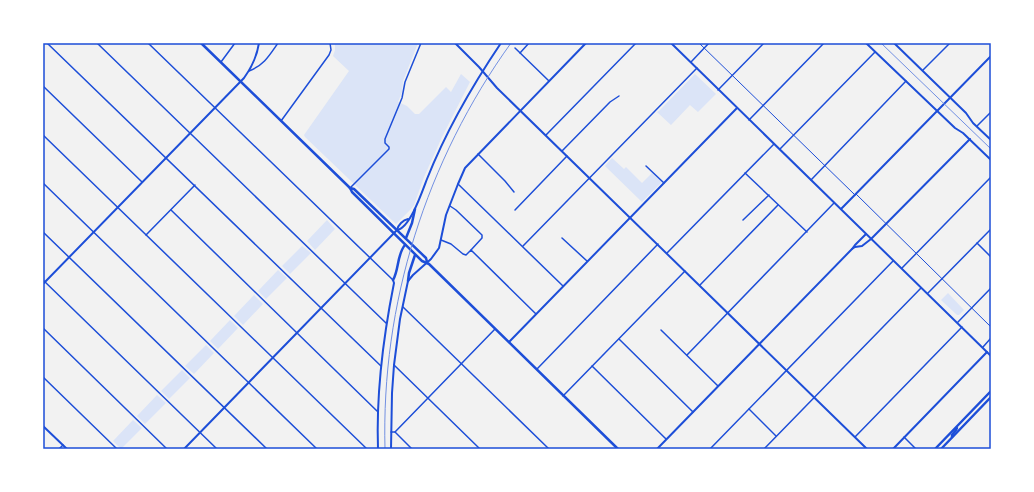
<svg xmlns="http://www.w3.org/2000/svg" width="1034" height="492" font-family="'Libre Baskerville',serif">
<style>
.green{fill:#dbe4f7}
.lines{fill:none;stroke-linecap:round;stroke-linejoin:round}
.service{stroke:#1d4ed8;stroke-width:1}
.minor{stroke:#1d4ed8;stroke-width:1.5}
.tertiary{stroke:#1d4ed8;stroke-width:2}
.secondary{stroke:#1d4ed8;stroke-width:2}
.primary{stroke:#1d4ed8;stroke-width:2.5}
.rail{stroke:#7290e2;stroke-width:1}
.neatline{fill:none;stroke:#1d4ed8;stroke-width:1.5}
</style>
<rect width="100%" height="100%" fill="#f2f2f2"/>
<!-- green -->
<g class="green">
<path d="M335 43H418L403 81 402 92 398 102 407 106 415 114H419L446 87 451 92 461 74 470 82 442 137 424 177 414 205 411 209 396 224 305 137 304 135 349 71 333 56 335 50Z"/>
<path d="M695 74 696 75 716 94 698 112 690 105 671 125 657 112 659 111Z"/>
<path d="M612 158 624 169 626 167 642 183 652 173 662 182 642 202 605 166Z"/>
<path d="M327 220 335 229 315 250 307 241Z"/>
<path d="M302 246 311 253 290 274 282 266Z"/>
<path d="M278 270 287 278 266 299 258 291Z"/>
<path d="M948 293 964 310 959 315H957L941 300Z"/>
<path d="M254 295 263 304 243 325 234 316Z"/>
<path d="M230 320 238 328 218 349 210 341Z"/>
<path d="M206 345 214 353 194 374 185 366Z"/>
<path d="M182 370 190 378 169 399 161 391Z"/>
<path d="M157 395 166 403 145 424 137 416Z"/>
<path d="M133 420 142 428 121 449 113 441Z"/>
</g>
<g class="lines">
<!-- service -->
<g class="service">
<path d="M699 43 855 195"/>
<path d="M856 194 991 327"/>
<path d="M991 332V333"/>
</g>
<!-- minor -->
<g class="minor">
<path d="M47 43 381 366"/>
<path d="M97 43 386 323"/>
<path d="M148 43 393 280"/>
<path d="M515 48 549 81"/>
<path d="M520 53 529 43"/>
<path d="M221 62 235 43"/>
<path d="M691 62 709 43"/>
<path d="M923 70 950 43"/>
<path d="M249 71C264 65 269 56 278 43"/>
<path d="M43 86 142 182"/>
<path d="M718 90 764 43"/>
<path d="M749 120 824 43"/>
<path d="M281 121 329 55 331 50 330 43"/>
<path d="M977 126 991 112"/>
<path d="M43 135 367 449"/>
<path d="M546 135 636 43"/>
<path d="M780 149 875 52"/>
<path d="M562 151 610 102 619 96"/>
<path d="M478 154 505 181 514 192"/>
<path d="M646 166 664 183"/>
<path d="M745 173 807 232"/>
<path d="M811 180 906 81"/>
<path d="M43 183 317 449"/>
<path d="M458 184 563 286"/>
<path d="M351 187 389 149V147L385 143V139L402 98 405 82 421 43"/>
<path d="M450 206 456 210 482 235V238L471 250"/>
<path d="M171 210 377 411"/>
<path d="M515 210 567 156"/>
<path d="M743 220 769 195"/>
<path d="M43 232 267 449"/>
<path d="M146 235 195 185"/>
<path d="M562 238 587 261"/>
<path d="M441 240 451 244 463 254 466 255 471 250 536 314"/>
<path d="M977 243 991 257"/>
<path d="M523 246 697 68"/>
<path d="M667 253 774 144"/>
<path d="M902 268 991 177"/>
<path d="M43 280 217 449"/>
<path d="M700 285 778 205"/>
<path d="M928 293 991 229"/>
<path d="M403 307 549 449"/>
<path d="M958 322 991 288"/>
<path d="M43 328 167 449"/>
<path d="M661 330 718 386"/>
<path d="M619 339 693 412"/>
<path d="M983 347 991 338"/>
<path d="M687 355 834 203"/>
<path d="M394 365 480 449"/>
<path d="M592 366 666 439"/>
<path d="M537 369 658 244"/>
<path d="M43 377 117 449"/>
<path d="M563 396 685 271"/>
<path d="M749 409 776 436"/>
<path d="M391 432H395L412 449"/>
<path d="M395 432 495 329"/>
<path d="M855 437 962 327"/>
<path d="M904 437 916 449"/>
<path d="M59 449 63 445"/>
<path d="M710 449 893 261"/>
<path d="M764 449 921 288"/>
</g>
<!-- tertiary -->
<g class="tertiary">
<path d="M455 43 479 67 497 88 867 449"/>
<path d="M866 43 955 128 963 133 991 160"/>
<path d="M894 43 966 113 973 123 991 140"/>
<path d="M841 209 991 56"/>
<path d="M397 230C410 228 422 192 427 179 446 131 472 86 501 43"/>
<path d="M509 342 737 108"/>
<path d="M43 426 67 449"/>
<path d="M184 449 397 230C398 225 403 220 408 219"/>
<path d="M378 449C376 393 383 338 394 283L393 280"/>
<path d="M391 449 392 393 394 365 400 319 408 281 413 275 431 259 439 248 446 215 458 184 465 168 586 43"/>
<path d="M657 449 852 249 855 247 862 246 871 239 970 139"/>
<path d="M893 449 987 352"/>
</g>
<!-- secondary -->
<g class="secondary">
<path d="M671 43 991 356"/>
<path d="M852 249 855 245 866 234"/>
<path d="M43 284 244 78C252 67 257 56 259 43"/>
</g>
<!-- primary -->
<g class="primary">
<path d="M201 43 348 186 350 188 354 189 426 258 427 262"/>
<path d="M350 188 352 192 422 261 429 264 618 449"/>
<path d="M406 238 412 223 415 209"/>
<path d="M393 280C399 270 397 254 405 245"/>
<path d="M408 281 409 273 415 255"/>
<path d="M952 437V435L956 430 957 428"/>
<path d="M935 449 991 391"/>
<path d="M941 449 991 397"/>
</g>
<!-- rail -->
<g class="rail">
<path d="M881 43 991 149"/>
<path d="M385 449C381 304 426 161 511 43"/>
</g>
</g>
<!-- border -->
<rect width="1034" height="492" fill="none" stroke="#ffffff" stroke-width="88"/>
<rect x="44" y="44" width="946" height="404" class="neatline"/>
</svg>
